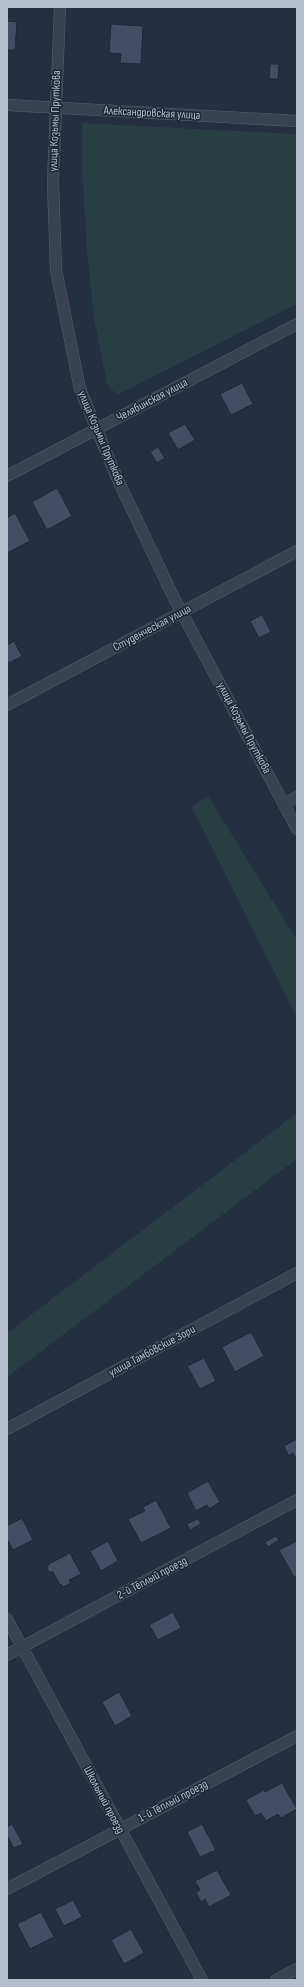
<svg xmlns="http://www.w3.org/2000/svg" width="304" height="1987" font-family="'Sofia Sans Condensed',sans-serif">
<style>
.green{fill:#273e43}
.building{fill:#434e65;stroke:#202839}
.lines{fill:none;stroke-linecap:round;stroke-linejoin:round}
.minor-casing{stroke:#575f6f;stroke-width:12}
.minor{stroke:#394152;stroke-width:11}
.labels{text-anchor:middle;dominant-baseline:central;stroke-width:3;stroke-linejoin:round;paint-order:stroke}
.street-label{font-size:12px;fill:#b6bdcc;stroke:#1e2637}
</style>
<rect width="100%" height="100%" fill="#242f42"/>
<!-- green -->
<g class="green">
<path d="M82 123 297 134V304L117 395 107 384 94 319 87 253 83 185Z"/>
<path d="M208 796 297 940V1018L192 807Z"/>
<path d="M297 1113V1159L7 1377V1333Z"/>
</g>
<!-- building -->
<g class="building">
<path d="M7 21 17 22 15 50H7Z"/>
<path d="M111 24 143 26 141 64 120 63 121 54 109 53Z"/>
<path d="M270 64H279L278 79H269Z"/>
<path d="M242 383 253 404 231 415 220 394Z"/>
<path d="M185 424 195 440 178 450 168 433Z"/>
<path d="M158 447 165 458 157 463 150 452Z"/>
<path d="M57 488 72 516 47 530 32 502Z"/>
<path d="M15 513 30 541 7 553V518Z"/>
<path d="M262 615 271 632 259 638 250 621Z"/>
<path d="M14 641 22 656 9 663 7 660V645Z"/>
<path d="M251 1332 264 1356 235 1372 222 1347Z"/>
<path d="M204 1358 216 1381 200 1389 187 1366Z"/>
<path d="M297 1439V1459H296L293 1453 289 1456 284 1446Z"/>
<path d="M208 1481 220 1502 209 1509 207 1505 196 1511 187 1493Z"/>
<path d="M156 1500 171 1528 141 1543 128 1519 145 1511 143 1507Z"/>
<path d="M22 1518 33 1540 13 1550 7 1539V1526Z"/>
<path d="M198 1519 201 1524 190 1530 187 1524Z"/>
<path d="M276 1536 279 1540 268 1547 265 1542Z"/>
<path d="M108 1541 118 1561 101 1571 90 1551Z"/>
<path d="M297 1541V1575L294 1577 279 1550Z"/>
<path d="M70 1553 81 1574 69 1580 71 1583 63 1587 61 1584 60 1585 53 1572H49L47 1568 49 1564Z"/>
<path d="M173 1612 181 1628 158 1640 149 1625Z"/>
<path d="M119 1692 132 1716 115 1726 102 1702Z"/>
<path d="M282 1783 297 1809 281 1818 278 1814 266 1821 261 1813 255 1816 246 1800 264 1790 265 1792Z"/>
<path d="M12 1824 23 1844 14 1848 7 1836V1827Z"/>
<path d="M202 1824 216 1850 200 1857 187 1832Z"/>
<path d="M217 1870 231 1895 209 1907 205 1899 201 1902 196 1892 200 1890 195 1881Z"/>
<path d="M73 1900 82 1917 64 1926 55 1909Z"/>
<path d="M41 1912 54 1937 30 1949 17 1924Z"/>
<path d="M131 1929 144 1953 124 1964 111 1940Z"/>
</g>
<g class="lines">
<defs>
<g id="minor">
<path d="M60 7 53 182 56 270 80 389 117 478 173 596 297 829"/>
<path d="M7 105 297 121"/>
<path d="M7 476 297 324"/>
<path d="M7 705 297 551"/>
<path d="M284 804 297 797"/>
<path d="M7 1429 297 1273"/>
<path d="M7 1619 202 1980"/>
<path d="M7 1655 297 1500"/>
<path d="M7 1889 297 1736"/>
<path d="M276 1980 297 1969"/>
</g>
</defs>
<!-- minor casing -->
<use href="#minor" class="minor-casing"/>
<!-- minor -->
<use href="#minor" class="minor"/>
</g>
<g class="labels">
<!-- street labels -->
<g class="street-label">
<text transform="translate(152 113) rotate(3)">Александровская улица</text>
<text transform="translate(55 121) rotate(-88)">улица Козьмы Пруткова</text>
<text transform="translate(152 400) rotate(-28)">Челябинская улица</text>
<text transform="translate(101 438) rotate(67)">улица Козьмы Пруткова</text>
<text transform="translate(152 628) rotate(-28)">Студенческая улица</text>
<text transform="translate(244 728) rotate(62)">улица Козьмы Пруткова</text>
<text transform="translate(152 1351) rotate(-28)">улица Тамбовские Зори</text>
<text transform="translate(152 1578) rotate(-28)">2-й Тёплый проезд</text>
<text transform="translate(104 1800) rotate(62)">Школьный проезд</text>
<text transform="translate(173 1801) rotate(-28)">1-й Тёплый проезд</text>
</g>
</g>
<!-- border -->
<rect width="304" height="1987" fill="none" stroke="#b6bdcc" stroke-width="16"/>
</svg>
